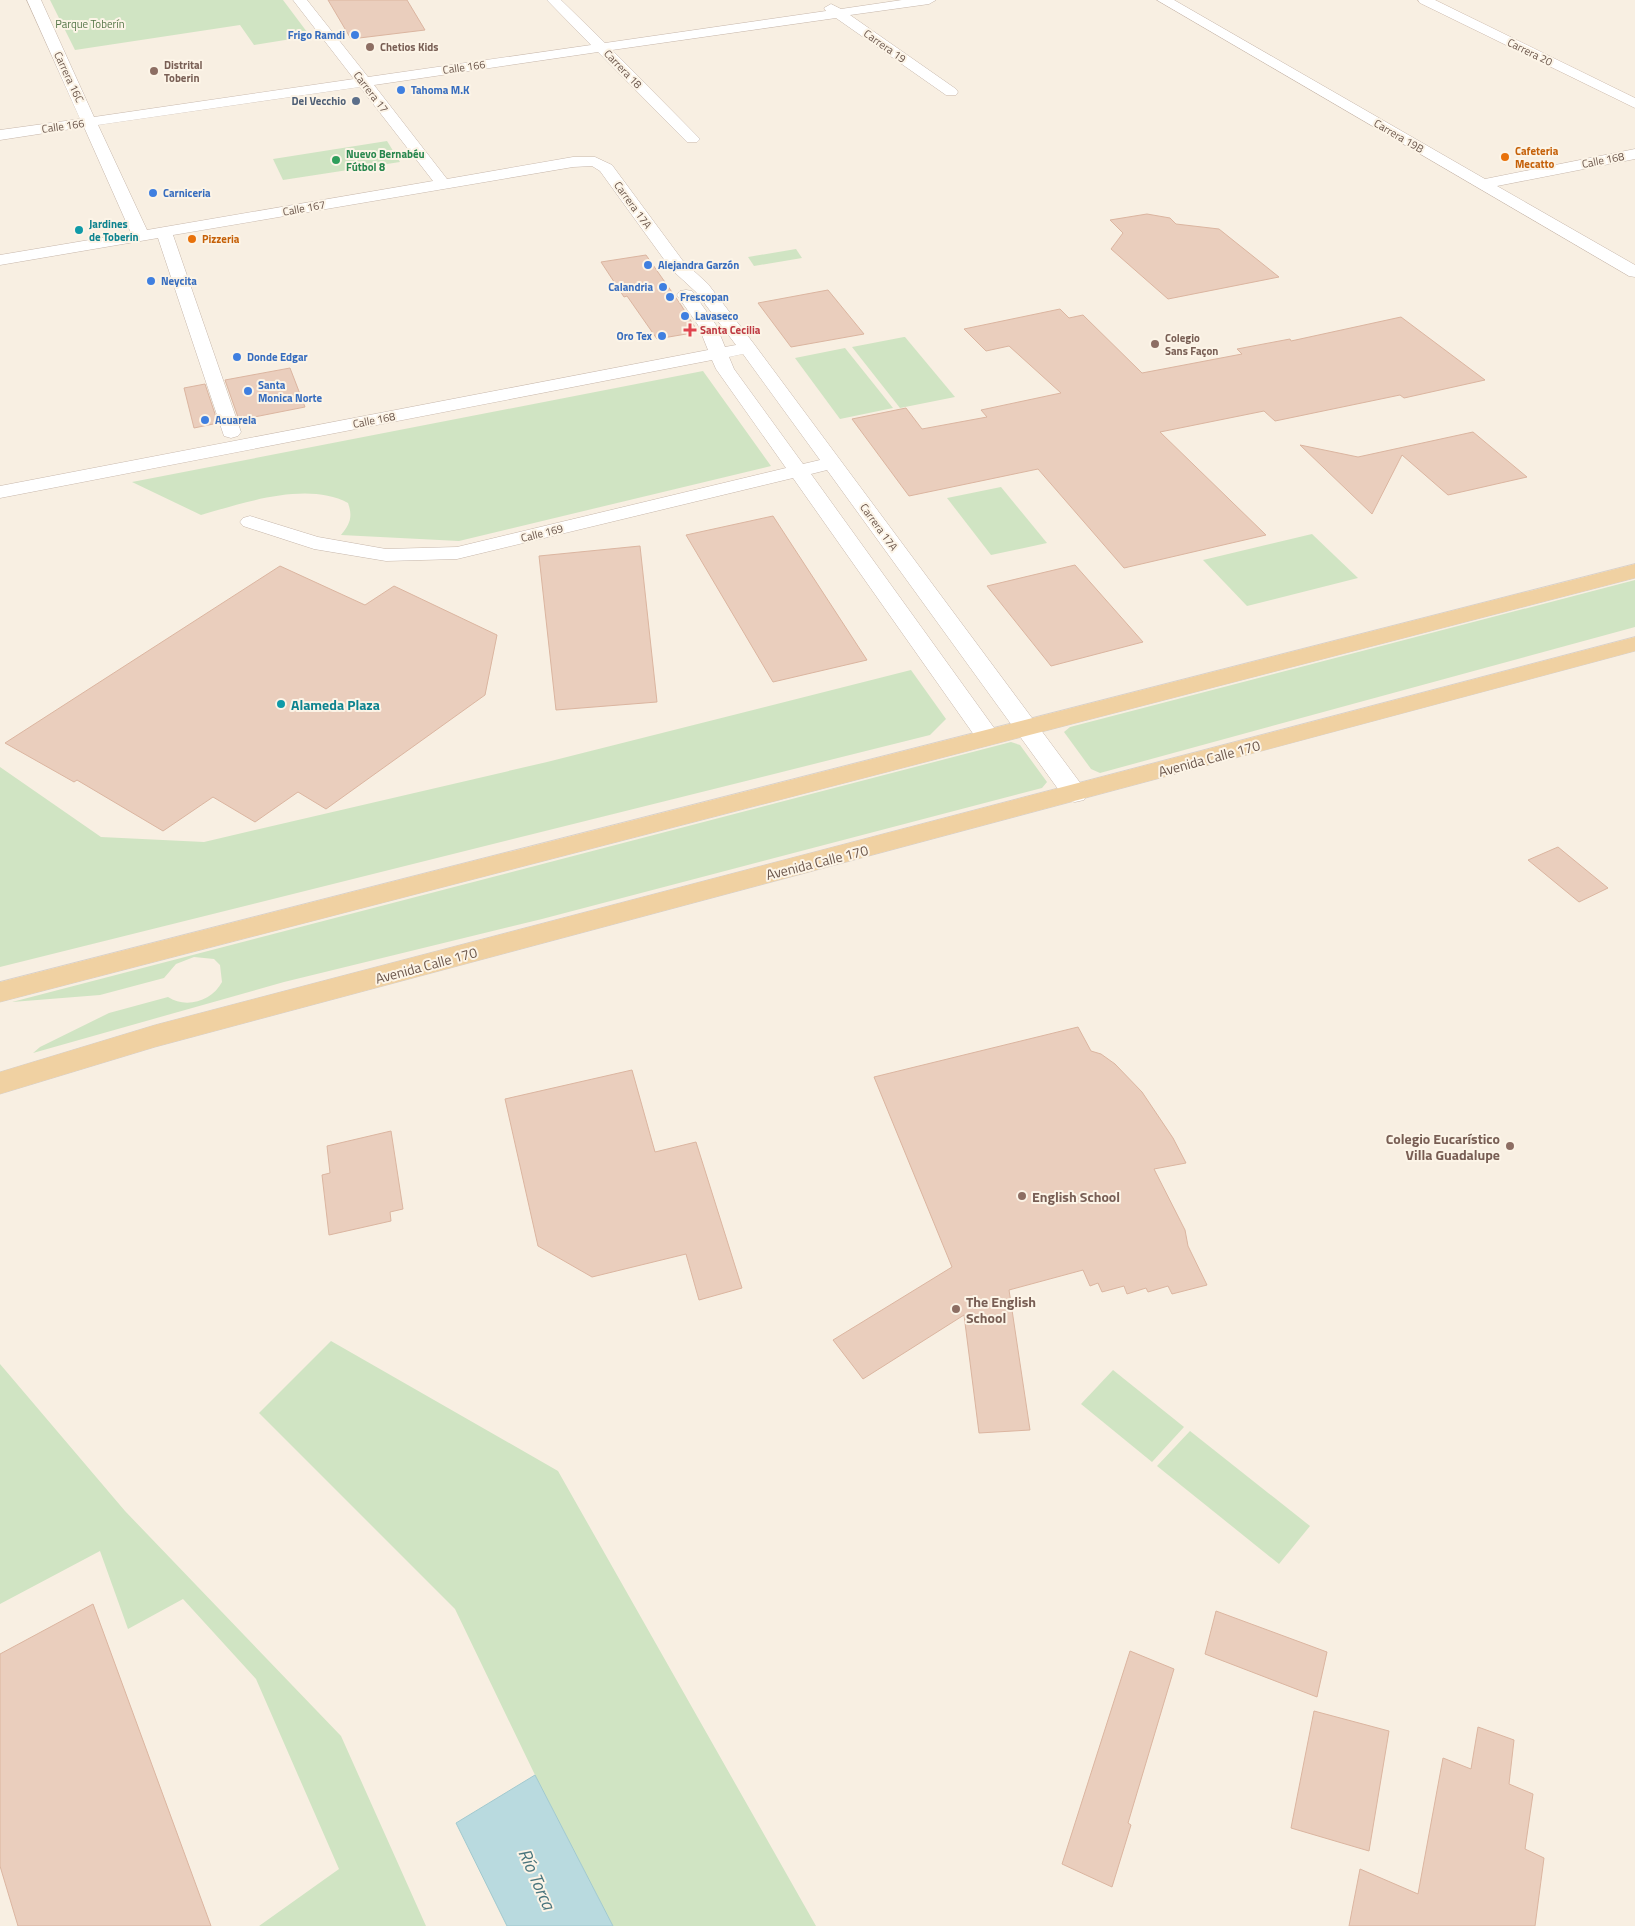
<svg xmlns="http://www.w3.org/2000/svg" width="1635" height="1926" font-family="'Titillium Web',sans-serif">
<style>
.green{fill:#d0e4c3}
.water{fill:#b9dadf;stroke:#a1c9cf}
.building{fill:#eacebd;stroke:#dbb5a0}
.lines{fill:none;stroke-linecap:round;stroke-linejoin:round}
.street-casing{stroke:#c7b7ab;stroke-width:1}
.secondary-casing{stroke:#ccb9ab;stroke-width:1}
.primary-casing{stroke:#d6d0cd;stroke-width:1}
.street{fill:#fff;fill-rule:evenodd}
.secondary{fill:#fff;fill-rule:evenodd}
.primary{fill:#f0d1a2;fill-rule:evenodd}
.shop-dot{fill:#3f7fe0;stroke:#fcf4e7;stroke-width:2}
.education-dot{fill:#8d6e63;stroke:#fcf4e7;stroke-width:2}
.service-dot{fill:#5c6f8a;stroke:#fcf4e7;stroke-width:2}
.food-dot{fill:#e8710a;stroke:#fcf4e7;stroke-width:2}
.leisure-dot{fill:#2e9e5b;stroke:#fcf4e7;stroke-width:2}
.culture-dot{fill:#0f9aa8;stroke:#fcf4e7;stroke-width:2}
.health-dot{fill:#e0444e;stroke:#fcf4e7;stroke-width:2}
.labels{text-anchor:middle;dominant-baseline:central;stroke-width:4;stroke-linejoin:round;paint-order:stroke}
.far-park-label{font-size:11px;fill:#567749;stroke:#fcf4e7}
.far-shop-label{font-size:11px;font-weight:bold;fill:#366cbe;stroke:#fcf4e7;text-anchor:start}
.far-street-label{font-size:11px;fill:#6c574c;stroke:#fcf4e7}
.far-education-label{font-size:11px;font-weight:bold;fill:#785e54;stroke:#fcf4e7;text-anchor:start}
.far-service-label{font-size:11px;font-weight:bold;fill:#4e5e75;stroke:#fcf4e7;text-anchor:end}
.far-food-label{font-size:11px;font-weight:bold;fill:#c56008;stroke:#fcf4e7;text-anchor:start}
.far-leisure-label{font-size:11px;font-weight:bold;fill:#27864d;stroke:#fcf4e7;text-anchor:start}
.far-culture-label{font-size:11px;font-weight:bold;fill:#0d838f;stroke:#fcf4e7;text-anchor:start}
.far-health-label{font-size:11px;font-weight:bold;fill:#be3a42;stroke:#fcf4e7;text-anchor:start}
.culture-label{font-size:14px;font-weight:bold;fill:#0d838f;stroke:#fcf4e7;text-anchor:start}
.street-label{font-size:14px;fill:#6c574c;stroke:#fcf4e7}
.education-label{font-size:14px;font-weight:bold;fill:#785e54;stroke:#fcf4e7;text-anchor:start}
.near-water-label{font-size:18px;font-style:italic;fill:#49757d;stroke:#fcf4e7}
</style>
<rect width="100%" height="100%" fill="#f8efe2"/>
<!-- green -->
<g class="green">
<path d="M50 0H283L310 36 254 45 240 25 75 50Z"/>
<path d="M387 141 400 162 283 180 273 159Z"/>
<path d="M796 249 802 258 754 266 748 257Z"/>
<path d="M904 337H905L955 397 900 408 852 347Z"/>
<path d="M845 348 893 408 840 419 795 358Z"/>
<path d="M703 371 771 466 459 541 341 535C350 524 353 517 348 503 307 481 243 503 201 515L132 482Z"/>
<path d="M1001 487 1047 543 991 555 947 498Z"/>
<path d="M1312 534 1358 578 1247 606 1203 560Z"/>
<path d="M1635 580V627L1100 773 1091 769 1064 732 1070 727Z"/>
<path d="M911 670 946 719 930 735 0 967V767L101 837 204 842 547 762Z"/>
<path d="M1011 742 1020 745 1047 782 1042 788 542 919 284 982 33 1053 40 1047 109 1013 168 997C186 1009 212 1001 222 982L220 965 214 959 194 957 176 964 164 978 100 995 12 1002Z"/>
<path d="M331 1341 558 1471 816 1926H613L535 1775 455 1609 259 1413Z"/>
<path d="M0 1364 125 1511 341 1736 426 1926H259L339 1869 256 1679 183 1599 128 1629 100 1551 0 1604Z"/>
<path d="M1113 1370 1184 1427 1152 1462 1081 1404Z"/>
<path d="M1190 1431 1310 1526 1279 1564 1157 1466Z"/>
</g>
<!-- water -->
<path class="water" d="M535 1775 613 1926H507L456 1823Z"/>
<!-- building -->
<g class="building">
<path d="M328 0H407L425 30 351 39Z"/>
<path d="M1147 214 1170 218 1176 224 1219 229 1279 277 1168 299 1111 249 1123 233 1110 220Z"/>
<path d="M646 255 681 305 698 332 657 339 627 296 624 297 601 262Z"/>
<path d="M828 290 864 334 791 347 758 303Z"/>
<path d="M1060 309 1069 318 1083 315 1142 373 1242 354 1237 349 1290 339 1291 341 1401 317 1485 380 1404 398 1400 395 1275 421 1264 411 1160 432 1266 535 1124 568 1038 469 909 496 852 419 906 408 922 429 987 417 981 410 1061 393 1009 346 986 351 964 329Z"/>
<path d="M290 368 305 407 239 420 225 380Z"/>
<path d="M205 384 218 423 194 428 184 388Z"/>
<path d="M1473 432 1527 477 1448 495 1402 455 1372 514 1300 445 1358 457Z"/>
<path d="M773 516 867 660 773 682 686 535Z"/>
<path d="M640 546 657 702 556 710 539 556Z"/>
<path d="M1075 565 1143 642 1051 666 987 586Z"/>
<path d="M280 566 365 605 394 586 497 635 485 695 326 809 298 792 255 822 213 797 163 831 77 780 74 782 5 743Z"/>
<path d="M1558 847 1608 888 1579 902 1528 860Z"/>
<path d="M1078 1027 1091 1051 1101 1054 1115 1064 1142 1092 1173 1138 1186 1163 1154 1169 1185 1230 1188 1246 1207 1285 1172 1294 1168 1286 1148 1292 1146 1288 1127 1294 1124 1286 1102 1292 1098 1283 1090 1286 1083 1270 1009 1290 1030 1430 979 1433 964 1315 863 1379 833 1340 952 1267 874 1077Z"/>
<path d="M632 1070 655 1152 696 1142 742 1288 699 1300 686 1254 592 1277 538 1246 505 1099Z"/>
<path d="M391 1131 403 1209 390 1212 391 1221 329 1235 322 1175 330 1173 327 1146Z"/>
<path d="M93 1604 211 1926H18L0 1866V1654Z"/>
<path d="M1216 1611 1327 1652 1317 1697 1205 1654Z"/>
<path d="M1130 1651 1174 1669 1128 1823 1131 1825 1112 1887 1062 1864Z"/>
<path d="M1314 1711 1389 1731 1369 1851 1291 1828Z"/>
<path d="M1478 1727 1514 1740 1509 1784 1533 1794 1525 1849 1544 1858 1535 1926H1349L1360 1869 1418 1894 1443 1758 1471 1769Z"/>
</g>
<g class="lines">
<defs>
<g id="street">
<path d="M27 0H41L94 117 354 79 293 0H307L368 77 591 45 547 0H561L605 43 826 11 824 8 831 4 841 9 902 0H936L929 4 850 15 956 89 958 92 956 95H946L836 18 612 50 697 136 700 139 697 142H687L598 52 374 85 447 179 573 157H595L612 165 683 261 708 284 754 344 1084 788 1087 794 1084 800 1075 802 1066 800 827 470 811 474 997 732 1000 737 997 742 988 745 979 742 793 478 457 559 386 561 314 549 243 526 240 522 243 518 250 516 318 537 386 549 457 547 786 468 716 369 712 360 0 498V486L708 350 698 325 677 295 680 291 686 290 692 291 716 325 725 347 736 345 696 292 671 269 600 171 592 166 573 167 173 235 241 432 238 436 231 438 224 436 158 238 0 265V255L131 233 84 127 0 140V130L80 119ZM360 87 433 181 147 230 98 125ZM743 354 820 460 803 464 734 369 729 357Z"/>
<path d="M1157 0H1174L1485 179 1635 149V159L1497 186 1635 265V277L1629 276Z"/>
</g>
<path id="secondary" d="M1418 0H1435L1635 98V108L1420 3Z"/>
<g id="primary">
<path d="M1635 564V578L0 1002V982Z"/>
<path d="M1635 637V651L155 1047 0 1094V1072L155 1025Z"/>
</g>
</defs>
<!-- street casing -->
<use href="#street" class="street-casing"/>
<!-- secondary casing -->
<use href="#secondary" class="secondary-casing"/>
<!-- primary casing -->
<use href="#primary" class="primary-casing"/>
<!-- street -->
<use href="#street" class="street"/>
<!-- secondary -->
<use href="#secondary" class="secondary"/>
<!-- primary -->
<use href="#primary" class="primary"/>
</g>
<!-- markers -->
<g class="shop-dot">
<circle cx="355" cy="35" r="5"/>
<circle cx="401" cy="90" r="5"/>
<circle cx="153" cy="193" r="5"/>
<circle cx="648" cy="265" r="5"/>
<circle cx="151" cy="281" r="5"/>
<circle cx="663" cy="287" r="5"/>
<circle cx="670" cy="297" r="5"/>
<circle cx="685" cy="316" r="5"/>
<circle cx="662" cy="336" r="5"/>
<circle cx="237" cy="357" r="5"/>
<circle cx="248" cy="391" r="5"/>
<circle cx="205" cy="420" r="5"/>
</g>
<g class="education-dot">
<circle cx="370" cy="47" r="5"/>
<circle cx="154" cy="71" r="5"/>
<circle cx="1155" cy="344" r="5"/>
<circle cx="1510" cy="1146" r="5"/>
<circle cx="1022" cy="1196" r="5"/>
<circle cx="956" cy="1309" r="5"/>
</g>
<circle class="service-dot" cx="356" cy="101" r="5"/>
<g class="food-dot">
<circle cx="1505" cy="157" r="5"/>
<circle cx="192" cy="239" r="5"/>
</g>
<circle class="leisure-dot" cx="336" cy="160" r="5"/>
<g class="culture-dot">
<circle cx="79" cy="230" r="5"/>
<circle cx="281" cy="704" r="5"/>
</g>
<path class="health-dot" d="M687.5 322.5h5v5h5v5h-5v5h-5v-5h-5v-5h5z"/>
<g class="labels">
<!-- far-park labels -->
<g class="far-park-label">
<text x="90" y="24">Parque Toberín</text>
</g>
<!-- far-shop labels -->
<g class="far-shop-label">
<text x="345" y="35" text-anchor="end">Frigo Ramdi</text>
<text x="411" y="90">Tahoma M.K</text>
<text x="163" y="193">Carniceria</text>
<text x="658" y="265">Alejandra Garzón</text>
<text x="161" y="281">Neycita</text>
<text x="653" y="287" text-anchor="end">Calandria</text>
<text x="680" y="297">Frescopan</text>
<text x="695" y="316">Lavaseco</text>
<text x="652" y="336" text-anchor="end">Oro Tex</text>
<text x="247" y="357">Donde Edgar</text>
<text x="258" y="385">Santa<tspan x="258" dy="13">Monica Norte</tspan></text>
<text x="215" y="420">Acuarela</text>
</g>
<!-- far-street labels -->
<g class="far-street-label">
<text transform="translate(885 46) rotate(35)">Carrera 19</text>
<text transform="translate(1530 52) rotate(26)">Carrera 20</text>
<text transform="translate(464 67) rotate(-8)">Calle 166</text>
<text transform="translate(623 69) rotate(46)">Carrera 18</text>
<text transform="translate(69 77) rotate(65)">Carrera 16C</text>
<text transform="translate(371 92) rotate(52)">Carrera 17</text>
<text transform="translate(63 126) rotate(-8)">Calle 166</text>
<text transform="translate(1399 136) rotate(30)">Carrera 19B</text>
<text transform="translate(1603 160) rotate(-11)">Calle 168</text>
<text transform="translate(633 205) rotate(54)">Carrera 17A</text>
<text transform="translate(304 208) rotate(-10)">Calle 167</text>
<text transform="translate(374 420) rotate(-11)">Calle 168</text>
<text transform="translate(879 527) rotate(54)">Carrera 17A</text>
<text transform="translate(542 533) rotate(-14)">Calle 169</text>
</g>
<!-- far-education labels -->
<g class="far-education-label">
<text x="380" y="47">Chetios Kids</text>
<text x="164" y="65">Distrital<tspan x="164" dy="13">Toberin</tspan></text>
<text x="1165" y="338">Colegio<tspan x="1165" dy="13">Sans Façon</tspan></text>
</g>
<!-- far-service labels -->
<g class="far-service-label">
<text x="346" y="101">Del Vecchio</text>
</g>
<!-- far-food labels -->
<g class="far-food-label">
<text x="1515" y="151">Cafeteria<tspan x="1515" dy="13">Mecatto</tspan></text>
<text x="202" y="239">Pizzeria</text>
</g>
<!-- far-leisure labels -->
<g class="far-leisure-label">
<text x="346" y="154">Nuevo Bernabéu<tspan x="346" dy="13">Fútbol 8</tspan></text>
</g>
<!-- far-culture labels -->
<g class="far-culture-label">
<text x="89" y="224">Jardines<tspan x="89" dy="13">de Toberin</tspan></text>
</g>
<!-- far-health labels -->
<g class="far-health-label">
<text x="700" y="330">Santa Cecilia</text>
</g>
<!-- culture labels -->
<g class="culture-label">
<text x="291" y="704">Alameda Plaza</text>
</g>
<!-- street labels -->
<g class="street-label">
<text transform="translate(1209 758) rotate(-15)">Avenida Calle 170</text>
<text transform="translate(817 862) rotate(-14)">Avenida Calle 170</text>
<text transform="translate(426 965) rotate(-15)">Avenida Calle 170</text>
</g>
<!-- education labels -->
<g class="education-label">
<text x="1500" y="1138" text-anchor="end">Colegio Eucarístico<tspan x="1500" dy="16">Villa Guadalupe</tspan></text>
<text x="1032" y="1196">English School</text>
<text x="966" y="1301">The English<tspan x="966" dy="16">School</tspan></text>
</g>
<!-- near-water labels -->
<g class="near-water-label">
<text transform="translate(537 1879) rotate(66)">Río Torca</text>
</g>
</g>
</svg>
